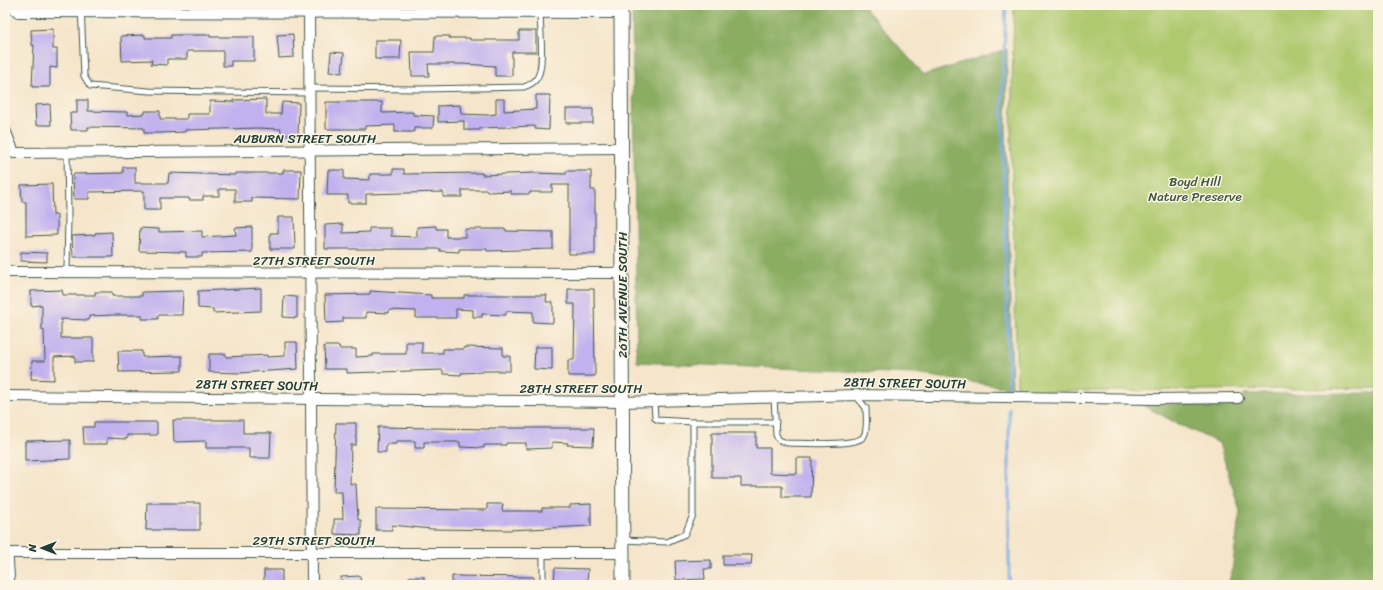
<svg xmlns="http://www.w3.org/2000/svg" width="1383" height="590" font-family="Sriracha,sans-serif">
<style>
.green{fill:#afc96f;stroke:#678352}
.forest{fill:#8bad62;stroke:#55754b}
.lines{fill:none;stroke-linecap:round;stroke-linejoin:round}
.stream{stroke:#75a8e1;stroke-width:3}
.building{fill:#c1b1ee}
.service-casing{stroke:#3f564a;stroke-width:7}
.minor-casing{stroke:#3f564a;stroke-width:12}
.tertiary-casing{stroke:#3f564a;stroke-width:15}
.secondary-casing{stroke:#3f564a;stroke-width:17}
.service{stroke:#fff;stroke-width:5}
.minor{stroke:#fff;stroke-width:10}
.tertiary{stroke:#fff;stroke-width:13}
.secondary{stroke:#fff;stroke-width:15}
.labels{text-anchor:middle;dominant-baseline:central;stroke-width:3;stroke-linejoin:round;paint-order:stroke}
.street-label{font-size:13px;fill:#1f3d34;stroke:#fcf5e5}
.park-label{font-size:13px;fill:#3c5940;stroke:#fcf5e5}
</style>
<rect width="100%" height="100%" fill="#fcf5e5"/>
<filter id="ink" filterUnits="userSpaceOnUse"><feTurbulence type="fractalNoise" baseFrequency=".025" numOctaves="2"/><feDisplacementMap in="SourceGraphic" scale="8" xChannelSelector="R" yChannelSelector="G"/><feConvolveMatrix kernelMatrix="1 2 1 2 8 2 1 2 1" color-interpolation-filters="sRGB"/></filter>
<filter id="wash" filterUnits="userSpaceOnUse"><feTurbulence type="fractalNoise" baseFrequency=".012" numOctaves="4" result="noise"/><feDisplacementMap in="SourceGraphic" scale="16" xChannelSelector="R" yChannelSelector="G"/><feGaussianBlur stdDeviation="0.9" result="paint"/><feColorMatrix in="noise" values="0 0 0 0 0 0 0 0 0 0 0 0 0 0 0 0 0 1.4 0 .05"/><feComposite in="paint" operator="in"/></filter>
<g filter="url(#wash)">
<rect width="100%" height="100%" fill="#f5e5ca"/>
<!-- green -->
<path class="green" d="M1014 5H1378V388L1017 392 1011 130Z"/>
<!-- forest -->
<g class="forest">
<path d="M632 5H862L924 75 1007 49 1006 130 1012 388 915 374 637 362Z"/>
<path d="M1378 393V585H1228L1232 571 1240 511 1219 443 1176 423 1141 404H1244V394Z"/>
</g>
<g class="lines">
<!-- stream -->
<g class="stream">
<path d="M1006 5 1002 98 1009 391"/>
<path d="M1009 408V585"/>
</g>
</g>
<g id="blocks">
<!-- building -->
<g class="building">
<path d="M53 29V49H57V68L50 67V87H32L34 45H32L31 30Z"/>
<path d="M519 31H536V52H512V76H495V66L462 64H428L429 76H412L411 52H434L435 36H449V38H470V40H519Z"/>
<path d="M293 34 294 57 279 58 277 35Z"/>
<path d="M145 35V38H171V35H210V37H254V61H231V66H223V51H187V59H167V65L151 64 152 60 122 61 121 36Z"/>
<path d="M375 40H401L400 59H375Z"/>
<path d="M331 52 344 53 342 73 329 72Z"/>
<path d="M536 95H550L549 130 535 129V126L480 128V130H464V121L438 122V106L460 105 461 114 488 115 496 114V99H504V111L536 109Z"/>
<path d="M266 99V114H281L282 102 299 103 298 135H280L281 129 258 128 185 130V132L160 133H144V128L88 127V130H71L70 113H77V100H88V111L127 112V115L145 114V111H160V119H187V114H210V101L234 102 233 100Z"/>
<path d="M326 102H382V113L413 112V115L434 116 433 128H414V132H395V125L365 126V129H326Z"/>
<path d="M50 104 51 125H36L35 105Z"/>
<rect x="566" y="109" width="27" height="14"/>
<path d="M123 167H135V183H168L169 173 235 175V173H283V170H301L300 199 252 198V202H235V189H219V196H203V200H189V198H160V210H144V191L89 192V199H74L73 174 123 173Z"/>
<path d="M393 169H404V174L482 173V175L534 173 566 174V171H591V190H595V254H569V185H552V192H530V194H511V191L487 192V190H462V197H443V192L366 194V203H348V195H327L328 170H344V179L370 180V174H393Z"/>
<path d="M52 184 53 215H57V235L26 236V202H22L21 185Z"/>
<path d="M278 217H294L295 249H270V233H278Z"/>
<path d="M343 224V233L369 232V228H391V236L417 237V227L436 226V229H446V237H465V229H506V231L553 232V249L487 251V249H459V252L440 251V249H325V225Z"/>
<path d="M252 227V252L202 253V257H186V252L139 251 140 228 159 229V232L202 231V237L236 235 235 228Z"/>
<path d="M112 232 113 257H73L72 236 95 235V233Z"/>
<path d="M21 252 47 253V262L21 261Z"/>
<path d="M261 288V311L213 313V309L198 308V291Z"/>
<path d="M568 289H594L595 376H568V360H574L575 304H568Z"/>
<path d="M62 290 63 295H95V292H112V296H142V292L183 291 182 315H158V319H142V315H113L89 316V320L61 319V338H93V362H75V356L54 357V380L31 379 32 361H45L44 330H42V305L31 306V291Z"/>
<path d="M370 291 431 295V298H464V295H547L546 302H553V323L533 322V312L506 311V315L482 314V317H473V310L456 309V318H416V311L389 310V313L366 312V318H343V322L326 323 325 295 370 294Z"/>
<path d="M284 296 297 297V318L283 317Z"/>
<path d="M285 342H297L298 369 239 373 209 372V354H226V357L267 355V357L285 356Z"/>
<path d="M406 342H422V353H443V349H464V347L503 348V356H510V371H483V372L461 373V375L443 374V370L347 373V369H325L324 346H339L340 349H356V357L373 356V354H406Z"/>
<path d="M535 347H552V370L534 369Z"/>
<path d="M118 351H142V357L182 356V371L119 372Z"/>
<path d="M173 420H243V433H271L270 458H249V448H206V441L174 442Z"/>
<path d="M94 422H157V435H127V439L107 438V444H84L83 427H94Z"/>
<path d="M336 423H356V445H351L350 484H356L358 520H361V535L334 534V519H343L342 492H334Z"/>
<path d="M378 427 489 429V428H594L593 446 567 445 568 443 552 442V448L526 449V443H506V445H484V448L460 447V442H424V448H415V441H396V444H386V452H377Z"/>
<path d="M712 433H756V448H770V473L797 474V458H812L811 497H782V486H741V478H712Z"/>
<path d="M70 440V459L25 461V441Z"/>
<path d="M147 503H200V530H146Z"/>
<path d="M487 504H503L502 511H542V508H570V505L591 504V526L509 530 431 529 392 525V530H376V509L487 510Z"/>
<path d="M723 555H752L751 565H723Z"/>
<path d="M711 560V569H704L705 579 676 580 675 561Z"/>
<path d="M555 568 588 569 587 585 554 584Z"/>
<rect x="264" y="570" width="18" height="15"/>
<path d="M360 576 361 585H342L341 577Z"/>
<path d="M452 576 534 577V585H452Z"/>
<rect x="409" y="577" width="15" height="8"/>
</g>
</g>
</g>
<g filter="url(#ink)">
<use href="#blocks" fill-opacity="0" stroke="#3f564a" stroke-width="1"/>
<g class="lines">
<defs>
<g id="service">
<path d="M81 5 84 76 90 86 149 91 310 93"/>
<path d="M310 88 422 89 524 87C530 85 534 83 537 78 545 67 540 27 540 13"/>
<path d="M67 153 68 216 67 272"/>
<path d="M774 397 776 435 779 440 787 443C800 443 858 447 864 436 868 429 866 416 866 408L856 396"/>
<path d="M693 422H776"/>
<path d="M623 540 667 542 685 534 693 515V422L658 420 655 418 654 402"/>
<path d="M543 585V553"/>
</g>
<g id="minor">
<path d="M10 5 18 12 621 13"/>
<path d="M309 5 312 585"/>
<path d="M5 130 14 153 622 148"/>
<path d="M5 272 622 273"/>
<path d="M5 396 623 402 856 395 1156 399 1238 398"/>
<path d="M5 553H623"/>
</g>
<path id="tertiary" d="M621 5 623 585"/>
<path id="secondary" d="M5 555 7 585"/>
</defs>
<!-- service casing -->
<use href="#service" class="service-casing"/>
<!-- minor casing -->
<use href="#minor" class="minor-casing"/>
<!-- tertiary casing -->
<use href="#tertiary" class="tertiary-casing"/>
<!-- secondary casing -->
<use href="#secondary" class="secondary-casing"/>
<!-- service -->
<use href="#service" class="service"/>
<!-- minor -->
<use href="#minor" class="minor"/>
<!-- tertiary -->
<use href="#tertiary" class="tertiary"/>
<!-- secondary -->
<use href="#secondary" class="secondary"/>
</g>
</g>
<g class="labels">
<!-- street labels -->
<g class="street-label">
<text x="305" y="138">AUBURN STREET SOUTH</text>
<text x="314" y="260">27TH STREET SOUTH</text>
<text transform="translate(622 295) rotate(-90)">26TH AVENUE SOUTH</text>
<text transform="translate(905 383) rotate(1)">28TH STREET SOUTH</text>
<text transform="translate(257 385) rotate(1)">28TH STREET SOUTH</text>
<text x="581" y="388">28TH STREET SOUTH</text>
<text x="314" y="540">29TH STREET SOUTH</text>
</g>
<!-- park labels -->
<g class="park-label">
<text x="1195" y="181">Boyd Hill<tspan x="1195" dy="15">Nature Preserve</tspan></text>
</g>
</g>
<!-- margin -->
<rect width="1383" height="590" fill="none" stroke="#fcf5e5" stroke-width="20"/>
<!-- north arrow -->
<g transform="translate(42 548) rotate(270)" stroke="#fcf5e5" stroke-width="3" paint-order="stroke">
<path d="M0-3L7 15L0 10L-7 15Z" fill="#1f3d34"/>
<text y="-6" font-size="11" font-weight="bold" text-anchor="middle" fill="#1f3d34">N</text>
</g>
</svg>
